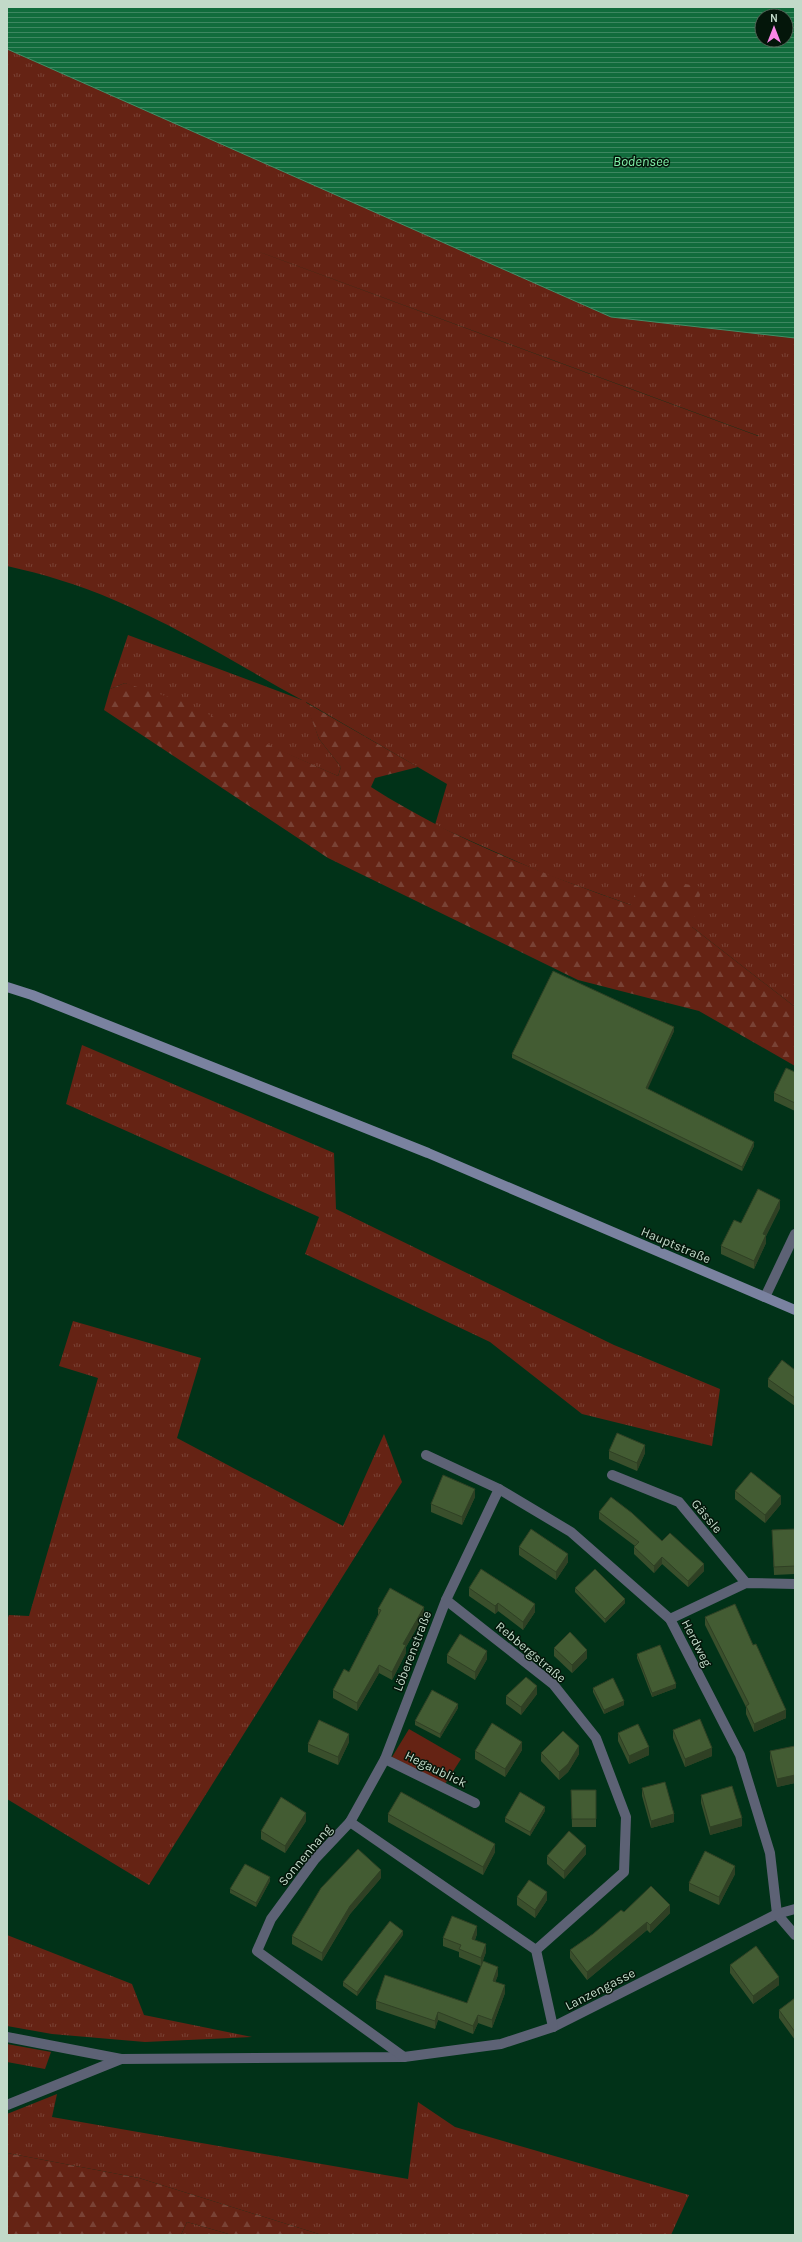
<svg xmlns="http://www.w3.org/2000/svg" width="802" height="2242" font-family="Karla,sans-serif">
<style>
.grass{fill:url(#grass-tufts);fill-rule:evenodd}
.forest{fill:url(#forest-firs)}
.park{fill:#652314}
.water{fill:url(#water-rules);stroke:#468d66;fill-rule:evenodd}
.lines{fill:none;stroke-linecap:round;stroke-linejoin:round}
.street{stroke:#5d6275;stroke-width:10}
.secondary{stroke:#7a82a0;stroke-width:10}
.wall{fill:#3a4f2c}
.shaded-wall{fill:#2f4024}
.building{fill:#435c33;stroke:#2f4024}
.labels{text-anchor:middle;dominant-baseline:central;stroke-width:3;stroke-linejoin:round;paint-order:stroke}
.street-label{font-size:13px;fill:#c2dac9;stroke:#04160a}
.water-label{font-size:14px;font-style:italic;fill:#80eda7;stroke:#04160a}
</style>
<defs>
<pattern id="grass-tufts" width="24" height="20" patternUnits="userSpaceOnUse"><rect width="24" height="20" fill="#652314"/><path d="M3 7l-1-3M5 7V3M7 7l1-3M15 17l-1-3M17 17v-4M19 17l1-3" fill="none" stroke="#794235"/></pattern>
<pattern id="forest-firs" width="22" height="20" patternUnits="userSpaceOnUse"><rect width="22" height="20" fill="#652314"/><path d="M5 1l3.5 6h-7zM16 11l3.5 6h-7z" fill="#794235"/></pattern>
<pattern id="water-rules" width="6" height="5" patternUnits="userSpaceOnUse"><rect width="6" height="5" fill="#116c3c"/><path d="M0 2.5h6" fill="none" stroke="#3d8760"/></pattern>
</defs>
<rect width="100%" height="100%" fill="#013218"/>
<!-- grass -->
<g class="grass">
<path d="M7 49 611 317 795 338V1007L692 927 545 874 435 825 447 784 306 702 319 739 341 767 338 776 125 683 110 689 128 635 302 700C240 666 179 627 114 600 80 585 43 574 7 566ZM124 202 758 436H759Z"/>
<path d="M82 1045 334 1153 336 1209 614 1345 720 1389 712 1446 582 1414 490 1342 305 1254 319 1217 66 1104Z"/>
<path d="M73 1321 201 1358 177 1438 343 1526 384 1434 402 1482 149 1885 7 1799V1620L9 1615 29 1616 98 1378 59 1366Z"/>
<path d="M7 1935 132 1984 144 2015 252 2037 145 2042 52 2034 7 2026Z"/>
<path d="M7 2044 51 2052 45 2069 7 2062Z"/>
<path d="M57 2094 52 2117 408 2179 418 2102 455 2127 689 2195 671 2235H322L139 2178 7 2153V2114Z"/>
<path d="M187 2222 232 2235H181Z"/>
</g>
<!-- forest -->
<g class="forest">
<path d="M125 683 184 702 269 745 338 776 341 767 319 739 305 702 418 767 375 778 371 787C452 839 541 873 631 905L641 876 702 887 692 927 795 1007V1066L699 1011 578 980 328 858 104 710 110 689Z"/>
<path d="M7 2153 139 2178 322 2235H232L187 2222 181 2235H7Z"/>
</g>
<!-- park -->
<path class="park" d="M409 1729 461 1759 445 1784 392 1757Z"/>
<!-- water -->
<path class="water" d="M7 7H795V338L611 317 7 49ZM762 16H786V40H762Z"/>
<g class="lines">
<!-- street -->
<g class="street">
<path d="M765 1297 795 1234"/>
<path d="M426 1455 499 1489 571 1532 670 1619 740 1755 770 1853 777 1914"/>
<path d="M612 1475 679 1502 746 1583"/>
<path d="M446 1600 553 1684 596 1738 626 1817 624 1872 536 1950"/>
<path d="M670 1619 746 1583 795 1584"/>
<path d="M385 1759 475 1803"/>
<path d="M350 1822 385 1759 446 1600 499 1489"/>
<path d="M777 1914 795 1935"/>
<path d="M7 2037 121 2059 404 2057 501 2044 553 2027 777 1914 795 1909"/>
<path d="M404 2057 257 1951 271 1919 315 1859 350 1822 536 1950 553 2027"/>
<path d="M7 2105 121 2059"/>
</g>
<!-- secondary -->
<path class="secondary" d="M7 987 32 995 428 1153 795 1310"/>
</g>
<!-- wall -->
<g class="wall">
<path d="M674 1031 647 1089 754 1146 742 1171 512 1058V1054Z"/>
<path d="M795 1072V1111L774 1101V1093Z"/>
<path d="M780 1208 766 1236V1243L754 1269 721 1254V1246L741 1223Z"/>
<path d="M795 1370V1406L768 1387V1379Z"/>
<path d="M609 1451 645 1453 637 1471 609 1459Z"/>
<path d="M735 1491 781 1504 765 1523 735 1499Z"/>
<path d="M475 1497 462 1525 431 1512V1504Z"/>
<path d="M599 1512 662 1541 704 1571 688 1587 662 1564 654 1573 634 1554V1547L635 1546 599 1519Z"/>
<path d="M795 1529V1574L774 1575 772 1530Z"/>
<path d="M519 1547 568 1562 556 1580 519 1555Z"/>
<path d="M469 1588 535 1612 523 1630 498 1611 495 1614 469 1596Z"/>
<path d="M575 1588 625 1603 605 1623 575 1592Z"/>
<path d="M378 1609 424 1615 406 1647V1653L392 1680 379 1673 357 1711 333 1698V1690L349 1672 378 1615Z"/>
<path d="M705 1617 753 1645 786 1718 754 1732 746 1714V1707L705 1625Z"/>
<path d="M554 1648 587 1658 572 1673 554 1656Z"/>
<path d="M637 1654 676 1688 652 1697 637 1658Z"/>
<path d="M447 1655 487 1659 475 1680 447 1663Z"/>
<path d="M593 1688 624 1705 604 1714 593 1692Z"/>
<path d="M537 1694 521 1715 506 1704V1696Z"/>
<path d="M458 1708 440 1738 415 1725V1721Z"/>
<path d="M673 1730 712 1756 685 1767 673 1738Z"/>
<path d="M618 1733 649 1755 629 1764 618 1741Z"/>
<path d="M349 1742 338 1765 308 1752V1744Z"/>
<path d="M795 1746V1783L777 1787 770 1759V1751Z"/>
<path d="M522 1750 505 1777 475 1759V1751Z"/>
<path d="M541 1753 579 1754 568 1772 559 1780 541 1761Z"/>
<path d="M642 1788 674 1822 651 1828 642 1796Z"/>
<path d="M571 1790H596V1827H572Z"/>
<path d="M701 1795 742 1826 710 1835 701 1803Z"/>
<path d="M545 1811 530 1836 505 1822V1818Z"/>
<path d="M388 1814 495 1852 483 1875 388 1822Z"/>
<path d="M306 1821 285 1853 261 1839V1831Z"/>
<path d="M586 1854 564 1879 547 1864V1856Z"/>
<path d="M735 1874 719 1905 689 1891V1883Z"/>
<path d="M381 1878 350 1914 322 1961 292 1944V1936Z"/>
<path d="M270 1881 256 1907 230 1893V1889Z"/>
<path d="M517 1897 547 1900 535 1918 517 1905Z"/>
<path d="M624 1912 670 1913 650 1933 647 1930 587 1980 570 1958V1950Z"/>
<path d="M477 1934 475 1940 486 1952 481 1966 459 1957V1952L443 1946V1938Z"/>
<path d="M403 1935 357 1996 343 1986V1982Z"/>
<path d="M730 1965 779 1985 753 2004 730 1973Z"/>
<path d="M498 1975 495 1982 505 1993 492 2028 478 2023 473 2034 438 2020 435 2029 376 2009V2001L467 2003Z"/>
<path d="M795 1998V2040L779 2018V2010Z"/>
</g>
<!-- shaded-wall -->
<g class="shaded-wall">
<path d="M674 1027V1031L646 1093V1088Z"/>
<path d="M754 1142V1146L742 1171V1167Z"/>
<path d="M780 1200V1208L766 1236V1243L754 1269V1261L763 1234Z"/>
<path d="M645 1445V1453L637 1471V1463Z"/>
<path d="M475 1489V1497L462 1525V1517Z"/>
<path d="M781 1496V1504L765 1523V1515Z"/>
<path d="M568 1554V1562L556 1580V1572Z"/>
<path d="M662 1557V1564L654 1573V1566Z"/>
<path d="M704 1564V1571L688 1587V1581Z"/>
<path d="M625 1599V1603L605 1623V1619Z"/>
<path d="M498 1603V1611L495 1614V1606Z"/>
<path d="M535 1604V1612L523 1630V1622Z"/>
<path d="M424 1607V1615L406 1647V1653L392 1680V1672L403 1644Z"/>
<path d="M587 1650V1658L572 1673V1665Z"/>
<path d="M487 1651V1659L475 1680V1672Z"/>
<path d="M379 1665V1673L357 1711V1703Z"/>
<path d="M676 1684V1688L652 1697V1693Z"/>
<path d="M537 1686V1694L521 1715V1707Z"/>
<path d="M624 1701V1705L604 1714V1710Z"/>
<path d="M458 1704V1708L440 1738V1734Z"/>
<path d="M786 1710V1718L754 1732V1724Z"/>
<path d="M349 1734V1742L338 1765V1757Z"/>
<path d="M522 1742V1750L505 1777V1769Z"/>
<path d="M579 1746V1754L568 1772 559 1780V1772Z"/>
<path d="M649 1747V1755L629 1764V1756Z"/>
<path d="M712 1748V1756L685 1767V1759Z"/>
<path d="M795 1775V1783L777 1787V1779Z"/>
<path d="M545 1807V1811L530 1836V1832Z"/>
<path d="M306 1813V1821L285 1853V1846Z"/>
<path d="M674 1814V1822L651 1828V1821Z"/>
<path d="M742 1818V1826L710 1835V1827Z"/>
<path d="M495 1844V1852L483 1875V1867Z"/>
<path d="M586 1846V1854L564 1879V1871Z"/>
<path d="M735 1866V1874L719 1905V1897Z"/>
<path d="M381 1870V1878L350 1914 322 1961V1953L350 1906Z"/>
<path d="M270 1877V1881L256 1907V1903Z"/>
<path d="M547 1892V1900L535 1918V1910Z"/>
<path d="M670 1905V1913L650 1933V1925Z"/>
<path d="M647 1922V1930L587 1980V1972Z"/>
<path d="M477 1926V1934L472 1947V1939Z"/>
<path d="M403 1931V1935L357 1996V1992Z"/>
<path d="M486 1944V1952L481 1966V1958Z"/>
<path d="M498 1967V1975L493 1989V1981Z"/>
<path d="M779 1977V1985L753 2004V1996Z"/>
<path d="M505 1985V1993L492 2028V2020Z"/>
<path d="M438 2012V2020L435 2029V2021Z"/>
<path d="M478 2015V2023L473 2034V2026Z"/>
</g>
<!-- building -->
<g class="building">
<path d="M553 971 674 1027 646 1088 754 1142 742 1167 512 1054Z"/>
<path d="M786 1068 795 1072V1103L774 1093Z"/>
<path d="M758 1189 780 1200 763 1234 766 1235 754 1261 721 1246 734 1220 741 1223Z"/>
<path d="M782 1360 795 1370V1398L768 1379Z"/>
<path d="M617 1433 645 1445 637 1463 609 1451Z"/>
<path d="M751 1472 781 1496 765 1515 735 1491Z"/>
<path d="M443 1475 475 1489 462 1517 431 1504Z"/>
<path d="M611 1497 632 1513 662 1541 670 1533 704 1564 688 1581 662 1557 654 1566 634 1547 639 1542 599 1512Z"/>
<path d="M531 1529 568 1554 556 1572 519 1547Z"/>
<path d="M795 1529V1566L774 1567 772 1530Z"/>
<path d="M481 1569 535 1604 523 1622 498 1603 495 1606 469 1588Z"/>
<path d="M595 1569 625 1599 605 1619 575 1588Z"/>
<path d="M390 1588 424 1607 403 1644 406 1645 392 1672 379 1665 357 1703 333 1690 344 1669 349 1672 381 1610 378 1609Z"/>
<path d="M735 1604 753 1645 756 1644 786 1710 754 1724 746 1706 749 1704 705 1617Z"/>
<path d="M570 1632 587 1650 572 1665 554 1648Z"/>
<path d="M460 1634 487 1651 475 1672 447 1655Z"/>
<path d="M660 1645 676 1684 652 1693 637 1654Z"/>
<path d="M526 1677 537 1686 521 1707 506 1696Z"/>
<path d="M613 1678 624 1701 604 1710 593 1688Z"/>
<path d="M432 1690 458 1704 440 1734 415 1721Z"/>
<path d="M700 1719 712 1748 685 1759 673 1730Z"/>
<path d="M319 1720 349 1734 338 1757 308 1744Z"/>
<path d="M492 1723 522 1742 505 1769 475 1751Z"/>
<path d="M638 1724 649 1747 629 1756 618 1733Z"/>
<path d="M563 1731 579 1746 568 1764 559 1772 541 1753Z"/>
<path d="M795 1746V1775L777 1779 770 1751Z"/>
<path d="M665 1782 674 1814 651 1821 642 1788Z"/>
<path d="M732 1786 742 1818 710 1827 701 1795Z"/>
<path d="M571 1790H596V1819H572Z"/>
<path d="M401 1792 495 1844 483 1867 388 1814Z"/>
<path d="M520 1792 545 1807 530 1832 505 1818Z"/>
<path d="M281 1797 306 1813 285 1846 261 1831Z"/>
<path d="M569 1831 586 1846 564 1871 547 1856Z"/>
<path d="M358 1849 381 1870 350 1906 322 1953 292 1936 321 1888Z"/>
<path d="M705 1851 735 1866 719 1897 689 1883Z"/>
<path d="M245 1864 270 1877 256 1903 230 1889Z"/>
<path d="M529 1880 547 1892 535 1910 517 1897Z"/>
<path d="M651 1886 670 1905 650 1925 647 1922 587 1972 570 1950 593 1934 621 1910 624 1912Z"/>
<path d="M452 1916 477 1926 472 1939 486 1944 481 1958 459 1949 461 1945 443 1938Z"/>
<path d="M390 1921 403 1931 357 1992 343 1982Z"/>
<path d="M756 1946 779 1977 753 1996 730 1965Z"/>
<path d="M483 1961 498 1967 493 1981 505 1985 492 2020 478 2015 473 2026 438 2012 435 2021 376 2001 385 1975 467 2003Z"/>
<path d="M795 1998V2032L779 2010Z"/>
</g>
<g class="labels">
<!-- street labels -->
<g class="street-label">
<text transform="translate(676 1245) rotate(23)">Hauptstraße</text>
<text transform="translate(707 1516) rotate(50)">Gässle</text>
<text transform="translate(697 1643) rotate(63)">Herdweg</text>
<text transform="translate(412 1651) rotate(-69)">Löberenstraße</text>
<text transform="translate(531 1652) rotate(40)">Rebbergstraße</text>
<text transform="translate(436 1769) rotate(26)">Hegaublick</text>
<text transform="translate(305 1855) rotate(-50)">Sonnenhang</text>
<text transform="translate(600 1989) rotate(-27)">Lanzengasse</text>
</g>
<!-- water labels -->
<g class="water-label">
<text x="641" y="161">Bodensee</text>
</g>
</g>
<!-- border -->
<rect width="802" height="2242" fill="none" stroke="#c2dac9" stroke-width="16"/>
<!-- north arrow -->
<g transform="translate(774 28)"><circle r="19" fill="#04160a" stroke="#506456"/>
<path d="M0-3L7 15L0 10L-7 15Z" fill="#fa87e7"/>
<text y="-6" font-size="11" font-weight="bold" text-anchor="middle" fill="#c2dac9">N</text>
</g>
</svg>
